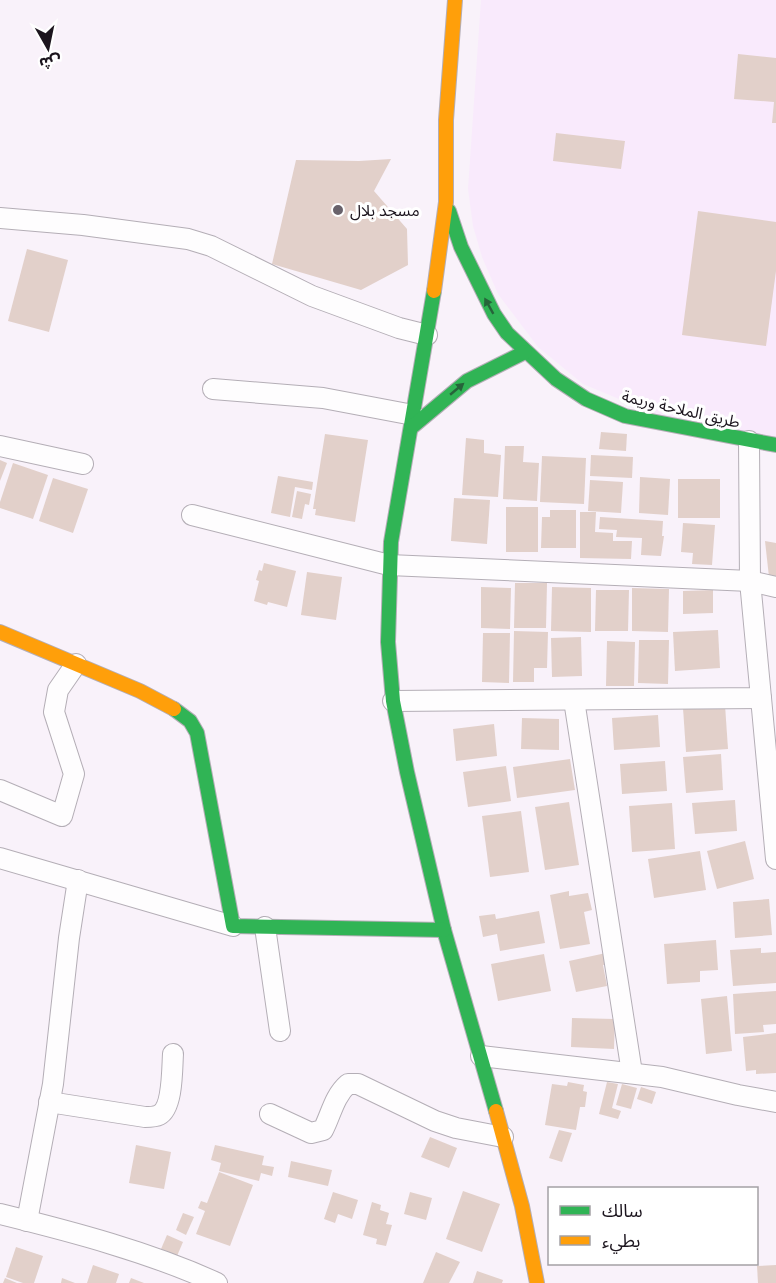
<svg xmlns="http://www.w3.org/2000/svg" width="776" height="1283" font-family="'Public Sans','Noto Sans Arabic',sans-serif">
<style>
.built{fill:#f9eafc}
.building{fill:#e2d0ca}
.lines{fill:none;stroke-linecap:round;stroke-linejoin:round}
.street-casing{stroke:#b4aeb6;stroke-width:22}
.fast-casing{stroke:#b4aeb6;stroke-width:16}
.slow-casing{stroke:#b4aeb6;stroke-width:16}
.street{stroke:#fefdfe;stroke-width:20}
.fast{stroke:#30b455;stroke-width:14}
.slow{stroke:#ff9f0a;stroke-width:14}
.oneway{fill:#26643a}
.poi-dot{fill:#69626b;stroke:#fff;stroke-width:2}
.labels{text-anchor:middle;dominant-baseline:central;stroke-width:6;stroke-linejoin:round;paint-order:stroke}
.poi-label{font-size:16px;fill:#1c151e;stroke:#fff;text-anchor:start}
.street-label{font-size:16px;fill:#1c151e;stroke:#fff}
</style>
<rect width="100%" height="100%" fill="#f9f2fa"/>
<!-- built -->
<path class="built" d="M481 0H776V437L677 423 583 384 538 347 498 294 482 257 473 226 468 189Z"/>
<!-- building -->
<g class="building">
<path d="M738 54 776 58V123H772L774 102 734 99Z"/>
<path d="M556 133 625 141 621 169 553 161Z"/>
<path d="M391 159 374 191 407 229 408 265 361 290 272 264 296 160 359 161Z"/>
<path d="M698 211 776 222V271L766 346 682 335Z"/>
<path d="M27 249 68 260 49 332 8 321Z"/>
<path d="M601 432 627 434 626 451 599 449Z"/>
<path d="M325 434 368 440 355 522 315 515 316 509H313Z"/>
<path d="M466 438 484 440V453L501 455 498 497 462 495Z"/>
<path d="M505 446H524L523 462 539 463 537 501 503 499Z"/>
<path d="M591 455 633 457 632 478 590 476Z"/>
<path d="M542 456 586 458 584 504 540 502Z"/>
<path d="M0 460 7 463 0 481Z"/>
<path d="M13 463 48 475 33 519 0 508V502Z"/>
<path d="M278 476 313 482 312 490 295 487 290 517 271 513Z"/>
<path d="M640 477 670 479 668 515 639 513Z"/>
<path d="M53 478 88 489 73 533 39 521Z"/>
<rect x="678" y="479" width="42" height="39"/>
<path d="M590 480 623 482 621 513 588 511Z"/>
<path d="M297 491 311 494 309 505 305 504 302 519 292 517Z"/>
<path d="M454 498 490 500 487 544 451 541Z"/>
<rect x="506" y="507" width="32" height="45"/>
<path d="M550 510H576V548H541L542 517H550Z"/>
<path d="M580 512H596L595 532 613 533V541H632L631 559 580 558Z"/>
<path d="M600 517 663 521 662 536H664L661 556 641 555 642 538 616 537 617 530 599 529Z"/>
<path d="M683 523 715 525 712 565 692 564 693 553 681 552Z"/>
<path d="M765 541 776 543V578L769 577Z"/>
<path d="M264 563 296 571 287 607 268 602 267 605 254 601 259 581 256 580 259 570 262 571Z"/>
<path d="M307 572 342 577 336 620 301 615Z"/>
<path d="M515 583H547L546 628H514Z"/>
<path d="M481 587 511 588 510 629 481 628Z"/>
<path d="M552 587 591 588V632L551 631Z"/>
<path d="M632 588 669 589 668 632 632 631Z"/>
<path d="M596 590H629L628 631H595Z"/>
<path d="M713 590V613L683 614V591Z"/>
<path d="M718 630 720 668 675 671 673 632Z"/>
<path d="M514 631 548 632 547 668H534V682H513Z"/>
<path d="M483 633H510L509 683 482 682Z"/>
<path d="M581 637 582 676 552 677 551 638Z"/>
<path d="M639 640H669L668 684 638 683Z"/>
<path d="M607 641 635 642 634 686H606Z"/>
<path d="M725 705 728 749 686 752 683 708Z"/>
<path d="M658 715 660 747 614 750 612 718Z"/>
<path d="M522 718 559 719V750L521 749Z"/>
<path d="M494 724 497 756 456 761 453 729Z"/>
<path d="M721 754 723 790 686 793 683 757Z"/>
<path d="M570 759 575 790 517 798 513 767Z"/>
<path d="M665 761 667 791 622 794 620 764Z"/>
<path d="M506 766 511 801 468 807 463 772Z"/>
<path d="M735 800 737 831 695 834 692 803Z"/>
<path d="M569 802 579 865 545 870 535 807Z"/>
<path d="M672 803 675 849 632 852 629 806Z"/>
<path d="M521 811 529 872 490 877 482 816Z"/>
<path d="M745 841 754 879 717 889 707 851Z"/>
<path d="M700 851 706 890 654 898 648 859Z"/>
<path d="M569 891V896L588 893 592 910 584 912 590 944 560 949 550 895Z"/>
<path d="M769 899 772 935 735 938 733 902Z"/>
<path d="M539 911 545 943 500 951 497 934 483 937 479 916 495 914 496 919Z"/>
<path d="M716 940 718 970 700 971V982L667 984 664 944Z"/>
<path d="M761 948V953L776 952V983L733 986 730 950Z"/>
<path d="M606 953 609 964 603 965 607 986 576 992 569 961Z"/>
<path d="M544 954 551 991 498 1001 491 964Z"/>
<path d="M776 991V1024L763 1025 764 1032 735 1034 733 994Z"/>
<path d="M727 996 732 1051 706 1054 701 999Z"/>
<path d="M572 1018 615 1019 614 1049 571 1047Z"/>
<path d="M776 1033V1073L756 1074V1070L746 1071 743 1037Z"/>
<path d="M568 1082 584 1085 583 1091 587 1092 585 1107H580L576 1130 545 1125 552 1084 567 1086Z"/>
<path d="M607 1082 618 1084 612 1108 621 1111 618 1119 599 1114Z"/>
<path d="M622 1084 637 1088 631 1109 616 1105Z"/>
<path d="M641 1087 656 1092 652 1104 637 1099Z"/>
<path d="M559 1130 572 1133 562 1162 549 1158Z"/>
<path d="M430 1137 457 1148 449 1168 421 1157Z"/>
<path d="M136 1145 171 1152 164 1189 129 1183Z"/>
<path d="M215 1145 264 1156 262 1165 274 1167 272 1176 261 1173 259 1181 219 1171 221 1163 211 1160Z"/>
<path d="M291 1161 332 1170 328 1186 288 1177Z"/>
<path d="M219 1172 253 1185 230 1246 196 1234 205 1211 198 1208 201 1201 207 1203Z"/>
<path d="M463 1191 500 1204 482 1252 446 1239Z"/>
<path d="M333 1192 358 1200 352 1219 338 1214 335 1223 324 1219Z"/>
<path d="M410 1192 432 1198 426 1220 404 1214Z"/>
<path d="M372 1202 381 1205 380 1210 389 1213 386 1224 392 1225 386 1246 376 1244 377 1239 363 1235Z"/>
<path d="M183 1213 194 1217 186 1235 176 1230Z"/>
<path d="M167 1235 183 1242 177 1256 161 1249Z"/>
<path d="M16 1247 43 1256 34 1283H23L6 1277Z"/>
<path d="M436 1252 460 1262 449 1283H423Z"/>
<path d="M93 1265 119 1274 116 1283H87Z"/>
<path d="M776 1265V1283H758L757 1266Z"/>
<path d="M477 1271 503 1280 502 1283H473Z"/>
<path d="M5 1278 17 1283H3Z"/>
<path d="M62 1278 75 1283H61Z"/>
<path d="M131 1278 144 1283H129Z"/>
</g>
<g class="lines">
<defs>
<g id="street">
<path d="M0 218 83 225 188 239 211 246 312 296 399 328 427 335"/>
<path d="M213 389 323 398 413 415"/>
<path d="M0 446 83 464"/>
<path d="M192 515 389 565 750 581 776 587"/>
<path d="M761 698 776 859"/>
<path d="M574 700 632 1073"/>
<path d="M393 701 761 698 750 581 749 441"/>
<path d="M0 790 62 816 74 774 54 712 58 690 76 664"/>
<path d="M0 858 233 926"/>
<path d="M265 927 280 1031"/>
<path d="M481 1056 662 1077 738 1095 776 1102"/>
<path d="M49 1102 145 1117C149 1117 155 1117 159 1115 173 1108 172 1068 173 1054"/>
<path d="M270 1114 311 1133 323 1130C331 1115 334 1096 348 1084H358L435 1121 456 1128 503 1137"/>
<path d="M0 1214C73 1232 149 1252 217 1283"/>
<path d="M27 1221 53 1084 69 938 78 880"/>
</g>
<g id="fast">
<path d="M449 211 461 247 494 314 507 333 556 379 586 399 625 416 776 445"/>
<path d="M434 291 391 542 388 642 393 701 407 772 444 930 496 1111"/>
<path d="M412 427 467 381 525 352"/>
<path d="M174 709 190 721 197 733 233 926 444 930"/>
</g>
<g id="slow">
<path d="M434 291 446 202V120L455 0"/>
<path d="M0 632 140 691 174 709"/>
<path d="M496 1111 522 1206 537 1283"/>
</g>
</defs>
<!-- street casing -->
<use href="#street" class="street-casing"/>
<!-- fast casing -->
<use href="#fast" class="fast-casing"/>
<!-- slow casing -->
<use href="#slow" class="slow-casing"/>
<!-- street -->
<use href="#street" class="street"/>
<!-- fast -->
<use href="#fast" class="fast"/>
<!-- slow -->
<use href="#slow" class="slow"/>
</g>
<!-- one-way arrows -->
<defs><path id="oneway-solid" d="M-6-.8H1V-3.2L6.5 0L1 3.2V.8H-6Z" transform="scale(1.5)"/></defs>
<g class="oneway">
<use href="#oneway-solid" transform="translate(489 306) rotate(-119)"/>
<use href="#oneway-solid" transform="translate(457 389) rotate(-40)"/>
</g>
<!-- markers -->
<circle class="poi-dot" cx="338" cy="210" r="6"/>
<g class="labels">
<!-- poi labels -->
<g class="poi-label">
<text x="350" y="210">مسجد بلال</text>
</g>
<!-- street labels -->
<g class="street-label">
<text transform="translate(681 409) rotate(13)">طريق الملاحة وريمة</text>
</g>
</g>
<!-- legend -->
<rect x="548" y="1187" width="210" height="78" fill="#ffffff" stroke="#a4a1a5" stroke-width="1.5"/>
<rect x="560" y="1206" width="30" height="9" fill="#30b455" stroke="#a4a1a5" stroke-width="1.5"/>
<text x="602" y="1217" font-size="18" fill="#1c151e">سالك</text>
<rect x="560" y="1236" width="30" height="9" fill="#ff9f0a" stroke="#a4a1a5" stroke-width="1.5"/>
<text x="602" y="1247" font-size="18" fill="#1c151e">بطيء</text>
<!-- north arrow -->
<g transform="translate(48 48) rotate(171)" stroke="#ffffff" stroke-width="4.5" paint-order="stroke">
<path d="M0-4.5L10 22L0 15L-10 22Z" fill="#1c151e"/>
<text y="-9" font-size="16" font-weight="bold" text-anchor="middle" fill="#1c151e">ش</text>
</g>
</svg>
